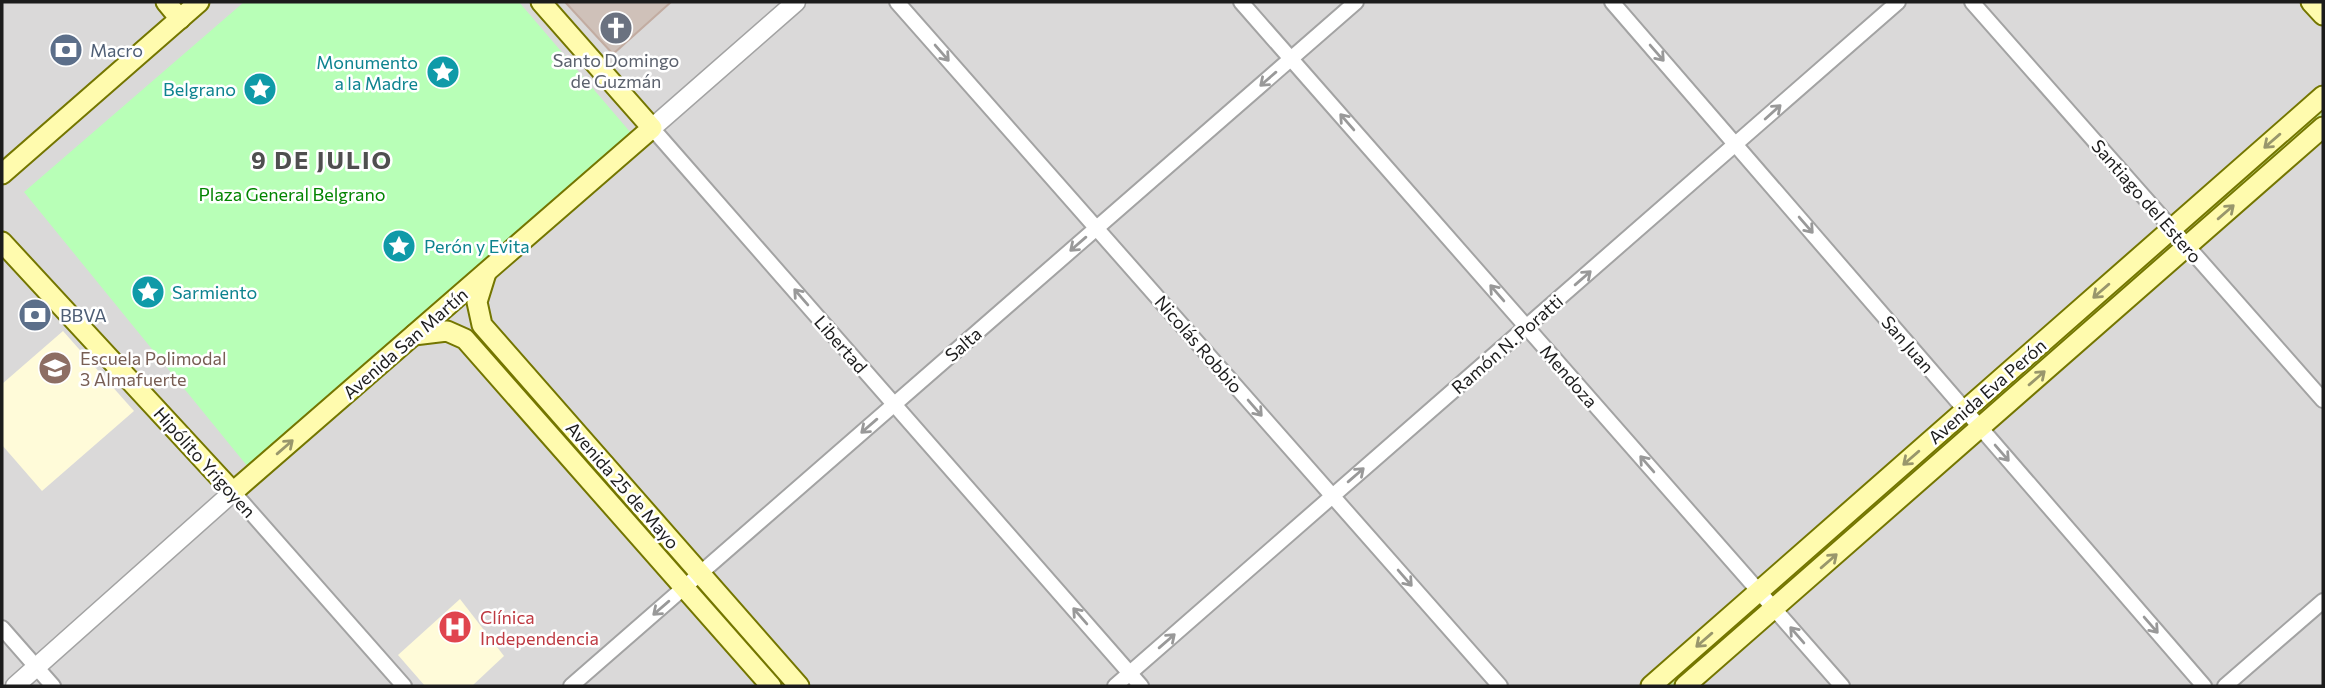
<svg xmlns="http://www.w3.org/2000/svg" width="2325" height="688" font-family="Commissioner,sans-serif">
<style>
.residential{fill:#dad9d9}
.education{fill:#fffbd9}
.grass{fill:#ceefa0}
.park{fill:#b8ffb7}
.building{fill:#cfc1b9;stroke:#c2aca1;stroke-width:2}
.lines{fill:none;stroke-linecap:round;stroke-linejoin:round}
.minor-casing{stroke:#a3a3a3;stroke-width:18}
.tertiary-casing{stroke:#a3a3a3;stroke-width:21}
.secondary-casing{stroke:#747600;stroke-width:23}
.minor{stroke:#fff;stroke-width:14}
.tertiary{stroke:#fff;stroke-width:18}
.secondary{stroke:#fffbae;stroke-width:19}
.oneway{stroke:#999}
.oneway2{stroke:#99976c}
.labels{text-anchor:middle;dominant-baseline:central;stroke-width:5;stroke-linejoin:round;paint-order:stroke}
.service-label{font-size:18px;fill:#4e5e75;stroke:#fff;text-anchor:start}
.worship-label{font-size:18px;fill:#5b616d;stroke:#fff}
.culture-label{font-size:18px;fill:#0d838f;stroke:#fff;text-anchor:end}
.park-label{font-size:18px;fill:#028400;stroke:#fff}
.street-label{font-size:18px;fill:#1c1c1c;stroke:#fff}
.education-label{font-size:18px;fill:#785e54;stroke:#fff;text-anchor:start}
.health-label{font-size:18px;fill:#be3a42;stroke:#fff;text-anchor:start}
.district-label{font-size:24px;font-weight:bold;letter-spacing:2px;fill:#4f4f4f;stroke:#fff}
</style>
<rect width="100%" height="100%" fill="#efe9e0"/>
<!-- residential -->
<rect class="residential" x="2" y="2" width="2321" height="684"/>
<!-- education -->
<g class="education">
<path d="M63 331 134 411 42 491 2 445V384Z"/>
<path d="M460 599 504 656 472 686H425L398 655Z"/>
</g>
<!-- grass -->
<g class="grass">
<path d="M2323 106V117L2197 227 2192 221Z"/>
<path d="M2153 256 2158 262 1994 405 1989 400Z"/>
<path d="M477 335 677 562 674 565 473 338Z"/>
<path d="M1957 430 1962 435 1797 578 1793 573Z"/>
<path d="M1753 607 1759 613 1674 686H1662Z"/>
</g>
<!-- park -->
<path class="park" d="M244 2H519L631 133 248 467 24 192Z"/>
<!-- building -->
<path class="building" d="M565 2H671L613 54Z"/>
<g class="lines">
<defs>
<g id="minor">
<path d="M897 2 1500 686"/>
<path d="M1241 2 1842 686"/>
<path d="M1612 2 2204 686"/>
<path d="M1972 2 2323 400"/>
<path d="M652 128 1141 686"/>
<path d="M233 492 404 686"/>
<path d="M2 628 53 686"/>
<path d="M571 686 1356 2"/>
<path d="M1115 686 1898 2"/>
<path d="M2225 686 2323 601"/>
</g>
<g id="tertiary">
<path d="M652 128 796 2"/>
<path d="M15 686 233 492"/>
</g>
<g id="secondary">
<path d="M166 2 180 19"/>
<path d="M2311 2 2323 15"/>
<path d="M2 174 199 2"/>
<path d="M2 242 233 492 652 128 541 2"/>
<path d="M486 273 477 302 482 325 799 686"/>
<path d="M414 335 447 331 465 339 771 686"/>
<path d="M1651 686 2323 96"/>
<path d="M1685 686 2323 127"/>
</g>
</defs>
<!-- minor casing -->
<use href="#minor" class="minor-casing"/>
<!-- tertiary casing -->
<use href="#tertiary" class="tertiary-casing"/>
<!-- secondary casing -->
<use href="#secondary" class="secondary-casing"/>
<!-- minor -->
<use href="#minor" class="minor"/>
<!-- tertiary -->
<use href="#tertiary" class="tertiary"/>
<!-- secondary -->
<use href="#secondary" class="secondary"/>
</g>
<!-- one-way arrows -->
<defs><path id="oneway-shaft" d="M-6 0H5M1.5-3L5.5 0L1.5 3" fill="none" stroke-width="1.6" stroke-linecap="round" stroke-linejoin="round" transform="scale(1.75)"/></defs>
<g class="oneway">
<use href="#oneway-shaft" transform="translate(942 53) rotate(49)"/>
<use href="#oneway-shaft" transform="translate(1657 53) rotate(49)"/>
<use href="#oneway-shaft" transform="translate(1268 79) rotate(139)"/>
<use href="#oneway-shaft" transform="translate(1773 112) rotate(-42)"/>
<use href="#oneway-shaft" transform="translate(1347 122) rotate(-131)"/>
<use href="#oneway-shaft" transform="translate(1806 225) rotate(49)"/>
<use href="#oneway-shaft" transform="translate(1078 244) rotate(139)"/>
<use href="#oneway-shaft" transform="translate(1583 278) rotate(-41)"/>
<use href="#oneway-shaft" transform="translate(1497 293) rotate(-131)"/>
<use href="#oneway-shaft" transform="translate(801 297) rotate(-131)"/>
<use href="#oneway-shaft" transform="translate(1255 408) rotate(49)"/>
<use href="#oneway-shaft" transform="translate(869 426) rotate(139)"/>
<use href="#oneway-shaft" transform="translate(2002 453) rotate(49)"/>
<use href="#oneway-shaft" transform="translate(1647 464) rotate(-131)"/>
<use href="#oneway-shaft" transform="translate(1356 475) rotate(-41)"/>
<use href="#oneway-shaft" transform="translate(1405 578) rotate(49)"/>
<use href="#oneway-shaft" transform="translate(661 608) rotate(139)"/>
<use href="#oneway-shaft" transform="translate(1080 616) rotate(-131)"/>
<use href="#oneway-shaft" transform="translate(2151 625) rotate(49)"/>
<use href="#oneway-shaft" transform="translate(1797 635) rotate(-131)"/>
<use href="#oneway-shaft" transform="translate(1167 641) rotate(-41)"/>
</g>
<g class="oneway2">
<use href="#oneway-shaft" transform="translate(2272 141) rotate(139)"/>
<use href="#oneway-shaft" transform="translate(2226 212) rotate(-41)"/>
<use href="#oneway-shaft" transform="translate(2101 291) rotate(139)"/>
<use href="#oneway-shaft" transform="translate(2037 378) rotate(-41)"/>
<use href="#oneway-shaft" transform="translate(285 447) rotate(-41)"/>
<use href="#oneway-shaft" transform="translate(1911 458) rotate(139)"/>
<use href="#oneway-shaft" transform="translate(1829 561) rotate(-41)"/>
<use href="#oneway-shaft" transform="translate(1704 640) rotate(139)"/>
</g>
<!-- icons -->
<defs>
<symbol id="church-disc" viewBox="-11 -11 22 22"><circle r="9.5" fill="#6b7280" stroke="#fff"/><path d="M-1.2-6h2.4v3.5h3.3v2.4h-3.3V6h-2.4V-.1h-3.3v-2.4h3.3Z" fill="#fff"/></symbol>
<symbol id="bank-disc" viewBox="-11 -11 22 22"><circle r="9.5" fill="#5c6f8a" stroke="#fff"/><path d="M-6-4H6V4H-6ZM0-2.3a2.3 2.3 0 1 0 0 4.6a2.3 2.3 0 1 0 0-4.6Z" fill="#fff"/></symbol>
<symbol id="sight-disc" viewBox="-11 -11 22 22"><circle r="9.5" fill="#0f9aa8" stroke="#fff"/><path d="M0-6L1.8-2.2L6-1.7L2.9 1.2L3.7 5.4L0 3.3L-3.7 5.4L-2.9 1.2L-6-1.7L-1.8-2.2Z" fill="#fff"/></symbol>
<symbol id="school-disc" viewBox="-11 -11 22 22"><circle r="9.5" fill="#8d6e63" stroke="#fff"/><path d="M0-5L7-2L0 1L-7-2ZM-4 1L0 2.5L4 1V4Q0 6-4 4Z" fill="#fff"/></symbol>
<symbol id="hospital-disc" viewBox="-11 -11 22 22"><circle r="9.5" fill="#e0444e" stroke="#fff"/><path d="M-5-5h3v3.5h4V-5h3V5h-3V1.5h-4V5h-3Z" fill="#fff"/></symbol>
</defs>
<g fill-rule="evenodd">
<use href="#church-disc" x="597" y="9" width="38" height="38"/>
<use href="#bank-disc" x="47" y="31" width="38" height="38"/>
<use href="#sight-disc" x="424" y="53" width="38" height="38"/>
<use href="#sight-disc" x="241" y="70" width="38" height="38"/>
<use href="#sight-disc" x="380" y="227" width="38" height="38"/>
<use href="#sight-disc" x="129" y="273" width="38" height="38"/>
<use href="#bank-disc" x="16" y="296" width="38" height="38"/>
<use href="#school-disc" x="36" y="349" width="38" height="38"/>
<use href="#hospital-disc" x="436" y="608" width="38" height="38"/>
</g>
<g class="labels">
<!-- service labels -->
<g class="service-label">
<text x="90" y="50">Macro</text>
<text x="60" y="315">BBVA</text>
</g>
<!-- worship labels -->
<g class="worship-label">
<text x="616" y="60">Santo Domingo<tspan x="616" dy="21">de Guzmán</tspan></text>
</g>
<!-- culture labels -->
<g class="culture-label">
<text x="418" y="62">Monumento<tspan x="418" dy="21">a la Madre</tspan></text>
<text x="236" y="89">Belgrano</text>
<text x="424" y="246" text-anchor="start">Perón y Evita</text>
<text x="172" y="292" text-anchor="start">Sarmiento</text>
</g>
<!-- park labels -->
<g class="park-label">
<text x="292" y="194">Plaza General Belgrano</text>
</g>
<!-- street labels -->
<g class="street-label">
<text transform="translate(2147 201) rotate(49)">Santiago del Estero</text>
<text transform="translate(405 343) rotate(-41)">Avenida San Martín</text>
<text transform="translate(841 344) rotate(49)">Libertad</text>
<text transform="translate(963 344) rotate(-41)">Salta</text>
<text transform="translate(1199 344) rotate(49)">Nicolás Robbio</text>
<text transform="translate(1507 344) rotate(-41)">Ramón N. Poratti</text>
<text transform="translate(1908 344) rotate(49)">San Juan</text>
<text transform="translate(1569 376) rotate(49)">Mendoza</text>
<text transform="translate(1987 391) rotate(-41)">Avenida Eva Perón</text>
<text transform="translate(205 462) rotate(48)">Hipólito Yrigoyen</text>
<text transform="translate(623 485) rotate(49)">Avenida 25 de Mayo</text>
</g>
<!-- education labels -->
<g class="education-label">
<text x="80" y="358">Escuela Polimodal<tspan x="80" dy="21">3 Almafuerte</tspan></text>
</g>
<!-- health labels -->
<g class="health-label">
<text x="480" y="617">Clínica<tspan x="480" dy="21">Independencia</tspan></text>
</g>
<!-- district labels -->
<g class="district-label">
<text x="322" y="159">9 DE JULIO</text>
</g>
</g>
<!-- border -->
<rect width="2325" height="688" fill="none" stroke="#1c1c1c" stroke-width="7"/>
</svg>
